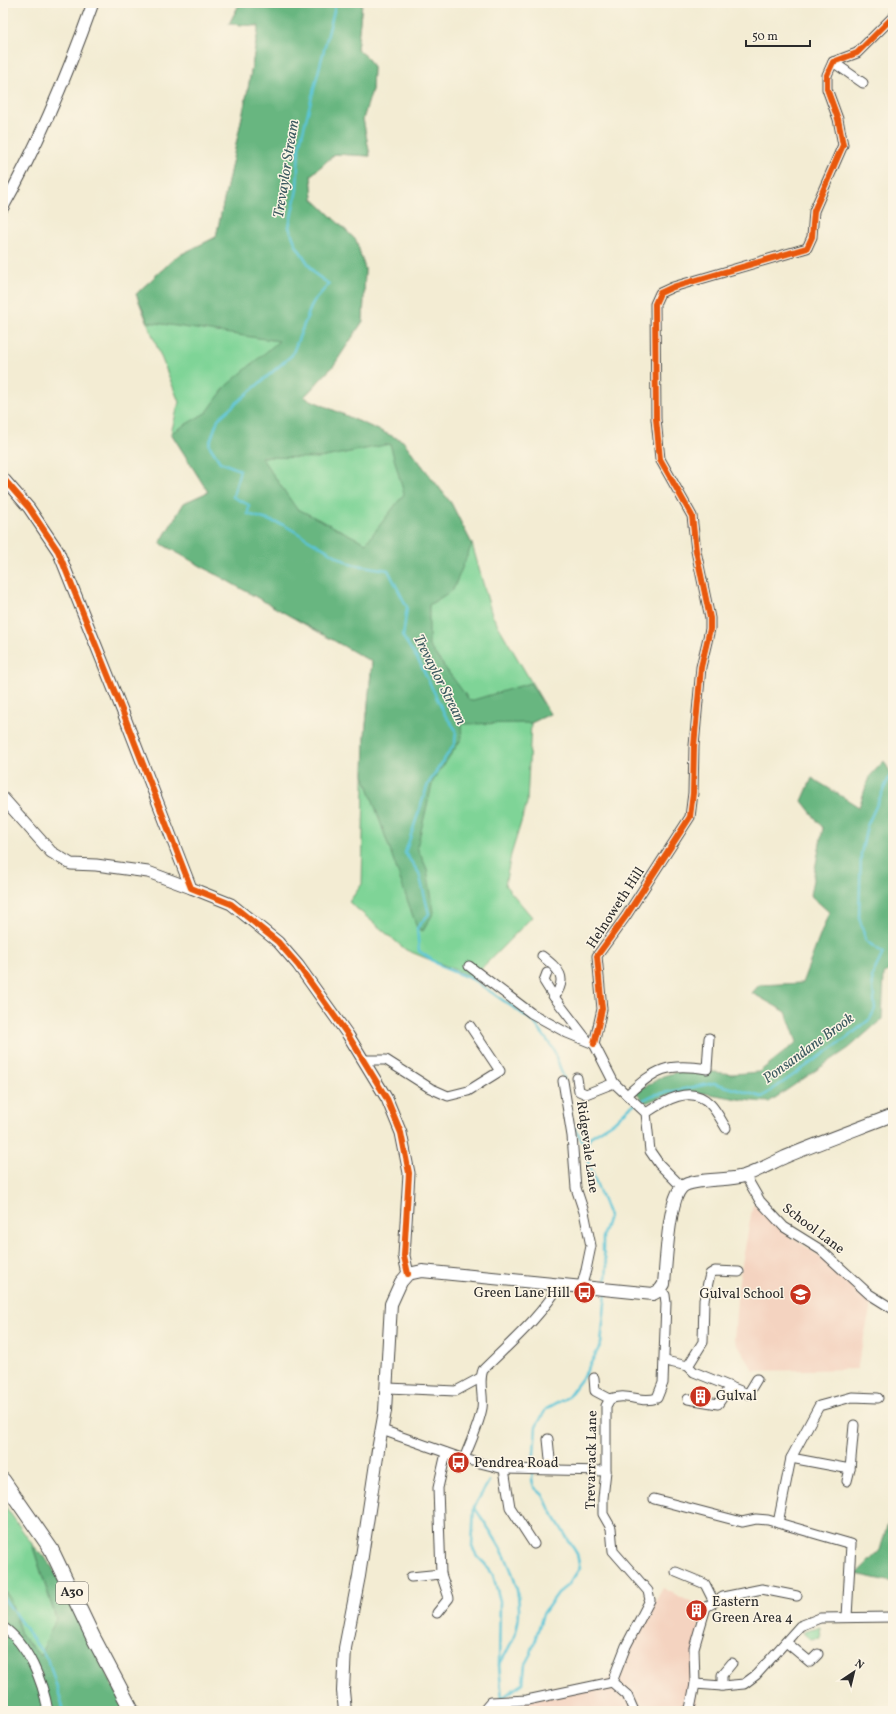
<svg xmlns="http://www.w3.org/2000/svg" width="896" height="1714" font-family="Vollkorn,serif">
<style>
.built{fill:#f4d3c0}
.green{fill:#7fd497;stroke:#558061}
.forest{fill:#67b680;stroke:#497056;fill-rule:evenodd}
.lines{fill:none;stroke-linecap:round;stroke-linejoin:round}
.stream{stroke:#5cc5d7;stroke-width:2.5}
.minor-casing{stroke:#494844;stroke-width:11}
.tertiary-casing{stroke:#494844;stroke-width:13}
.secondary-casing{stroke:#494844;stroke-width:14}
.trunk-casing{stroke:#494844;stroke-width:16}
.minor{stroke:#fff;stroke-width:9}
.tertiary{stroke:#fff;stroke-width:11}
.secondary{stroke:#fff;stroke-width:12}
.trunk{stroke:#fff;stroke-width:14}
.cycleway-casing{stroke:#fcf5e5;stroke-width:8}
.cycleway{stroke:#e8590c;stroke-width:6}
.labels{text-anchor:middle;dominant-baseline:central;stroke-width:3;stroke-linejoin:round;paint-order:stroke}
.shield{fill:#fcf5e5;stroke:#6a6863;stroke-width:1}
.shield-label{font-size:13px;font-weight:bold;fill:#2b2b2b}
.street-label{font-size:14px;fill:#2b2b2b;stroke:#fcf5e5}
.poi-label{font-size:14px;fill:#2b2b2b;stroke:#fcf5e5;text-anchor:start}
.water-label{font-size:15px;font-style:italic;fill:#3a595f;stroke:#fcf5e5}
</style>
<rect width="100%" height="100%" fill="#fcf5e5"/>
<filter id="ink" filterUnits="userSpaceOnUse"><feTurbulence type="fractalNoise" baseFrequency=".025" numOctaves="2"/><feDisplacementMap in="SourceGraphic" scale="8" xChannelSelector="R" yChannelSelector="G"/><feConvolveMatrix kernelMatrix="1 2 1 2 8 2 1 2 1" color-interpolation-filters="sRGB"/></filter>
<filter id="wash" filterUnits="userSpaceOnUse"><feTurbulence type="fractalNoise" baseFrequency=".012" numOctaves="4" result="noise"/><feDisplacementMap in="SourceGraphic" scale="16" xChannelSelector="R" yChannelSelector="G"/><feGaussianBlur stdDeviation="0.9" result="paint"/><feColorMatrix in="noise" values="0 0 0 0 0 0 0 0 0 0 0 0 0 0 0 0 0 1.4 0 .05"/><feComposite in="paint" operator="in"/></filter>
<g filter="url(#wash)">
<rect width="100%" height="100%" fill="#f3ecd3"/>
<!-- built -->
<g class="built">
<path d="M753 1204 781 1230 829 1262 852 1287 872 1301 857 1369 754 1371 734 1339 738 1286Z"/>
<path d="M663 1588 700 1607 695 1711H507L508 1706 609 1680Z"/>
</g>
<!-- green -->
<g class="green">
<path d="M240 3H362L357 49 367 57 373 67 372 90 363 119 370 156 335 154 311 175 313 199 356 240 365 269 363 321 334 365 304 397 403 441 451 503 472 544 492 615 550 714 531 723 527 803 511 855 505 885 532 917 473 977 406 950 349 902 362 884 365 736 372 662 160 543 184 503 208 492 171 433 179 402 136 294 176 257 216 237 248 89 259 26 229 24Z"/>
<path d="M3 1503 32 1544 56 1619 41 1657 21 1635 10 1598 3 1590Z"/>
<path d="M820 1627 821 1638 810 1639 803 1633 809 1629Z"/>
</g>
<!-- forest -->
<g class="forest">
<path d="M240 3H362L357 49 367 57 373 67 372 90 363 119 370 156 335 154 311 175 313 199 356 240 365 269 363 321 334 365 304 397 403 441 451 503 472 544 453 590 429 605V646L470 701 530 683 550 714 531 723 461 724 462 738 433 781 417 847 427 869 434 912 423 931 417 928 364 775 365 736 372 662 160 543 184 503 208 492 171 433 207 412 226 386 279 341 148 322 136 294 176 257 216 237 248 89 259 26 229 24ZM390 444 404 494 366 543 296 508 261 457 320 458Z"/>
<path d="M884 761 893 777V966L884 975 882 1019 849 1048 769 1102C720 1101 696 1081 646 1103L636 1092 663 1076 687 1069 732 1074 759 1072 797 1042 786 1012 752 993 759 985 802 983 829 912 810 895 823 828 802 801 812 778 859 807 869 777Z"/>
<path d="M893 1506V1582L856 1574 880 1550Z"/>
<path d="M32 1544 51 1565 126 1711H3V1590L10 1598 21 1635 40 1656 56 1618Z"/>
</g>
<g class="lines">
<!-- stream -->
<g class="stream">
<path d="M336 3 299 147 297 189 289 227 296 245 315 274 329 284 313 302 292 355 218 419 209 445 220 462 240 470 233 497 249 505 248 514 284 525 350 564 388 570 407 607 403 637 420 663 445 715 456 730 455 743 428 784 405 853 419 873 429 914 417 928 419 951 442 967 472 979 533 1021 553 1048 564 1079"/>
<path d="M574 1127 586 1147"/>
<path d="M606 1286 607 1265 603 1251V1235L609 1216 586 1157V1147L590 1137 614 1122 631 1106 653 1095 714 1083 762 1097 848 1037 870 1019 875 1009 872 976 883 953 866 941 859 917 861 854 867 826 893 769"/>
<path d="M489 1481 474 1507C497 1540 525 1580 518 1622 516 1637 507 1651 500 1664"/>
<path d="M474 1507 472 1547 477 1556 485 1564 493 1575 500 1601 499 1665 502 1699"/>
<path d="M3 1597 49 1662 64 1711"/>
<path d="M502 1698 523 1683 525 1664 531 1653 543 1614 558 1593 569 1584 580 1568 577 1554 550 1510 543 1495 534 1487 532 1480 536 1427 546 1409 568 1397 585 1374 601 1344 606 1293"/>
<path d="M501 1711V1704"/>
</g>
</g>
</g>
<g filter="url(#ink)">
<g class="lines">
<defs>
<g id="minor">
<path d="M833 62 863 83"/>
<path d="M542 956C558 969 569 977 554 997L587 1040"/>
<path d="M469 966 531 1013 567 1033 594 1044"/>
<path d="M547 973 544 981 554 997"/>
<path d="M594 1044 602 1009 597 956 626 916 690 817 693 793 694 746 701 667 710 629V618L696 551 692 516 660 459 656 419 655 304 660 293 673 287 807 248 812 237 814 211 843 145 838 119 827 89V75L833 62 857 53 893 17"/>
<path d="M594 1044 614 1083 646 1113 650 1151 659 1164 682 1187"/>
<path d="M364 1060H386L430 1088 448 1096 468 1091 500 1071 470 1026"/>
<path d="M577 1078 579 1091 586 1094 614 1083"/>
<path d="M563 1081 572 1136 576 1188 584 1212 591 1246 586 1270 581 1288"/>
<path d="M627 1095C656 1069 667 1062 707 1069L709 1038"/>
<path d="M646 1113C664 1101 691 1084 710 1104 716 1110 721 1120 726 1128"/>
<path d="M745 1175 760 1201 784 1227 821 1250 869 1294 893 1309"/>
<path d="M665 1361 688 1366 694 1372 748 1394 757 1379"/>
<path d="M688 1366 703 1342 704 1300 710 1274 715 1271 739 1272"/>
<path d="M594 1378 595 1391 610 1399"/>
<path d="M388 1388 456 1391 480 1378"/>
<path d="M688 1399 718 1404 729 1388"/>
<path d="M382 1430 464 1459 504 1469 606 1471"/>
<path d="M548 1439 551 1469"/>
<path d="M791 1458 850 1469 854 1425"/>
<path d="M464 1459C470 1443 479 1425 482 1408 484 1395 478 1382 483 1370 510 1343 541 1317 560 1284"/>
<path d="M504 1469 510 1507 534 1544"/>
<path d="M847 1481 850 1469"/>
<path d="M654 1499 742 1522 756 1519 768 1520 851 1544 847 1617"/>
<path d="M778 1523 791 1458 819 1406 852 1397 878 1398"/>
<path d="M676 1572 705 1584 714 1602"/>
<path d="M441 1574 438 1488 446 1453"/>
<path d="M411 1577 441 1574 449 1598 437 1613"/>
<path d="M3 1627C28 1644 43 1682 48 1711"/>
<path d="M786 1642 810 1662 818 1654"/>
<path d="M612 1682 626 1646 650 1600 648 1591 613 1551 611 1528 603 1514V1498L606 1471V1406L610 1399C628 1392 640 1404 657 1398L663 1383 666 1303 665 1295 660 1290"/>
<path d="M612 1682 627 1695 634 1711"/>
<path d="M695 1684 722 1686 744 1684 756 1675 800 1626 820 1618 893 1617"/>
<path d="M722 1686V1675L732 1663"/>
<path d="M485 1709 491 1702 527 1700 612 1682"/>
<path d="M687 1711 690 1709 695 1684 694 1648 706 1607 723 1597 762 1589 797 1596"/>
</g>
<g id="tertiary">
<path d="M3 207C40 142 68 73 93 3"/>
<path d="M3 478 29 508 58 551 122 710 191 888 231 904 278 942 298 965 348 1035 387 1099 401 1133 409 1173 404 1256 408 1274"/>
<path d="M3 798 51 852 71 864 96 865 148 872 191 888"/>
</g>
<path id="secondary" d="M345 1711 343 1691 345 1648 359 1576 378 1450 385 1411 391 1304 401 1282 408 1274 422 1271 653 1294 660 1290 664 1284C666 1264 668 1200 682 1187 692 1178 729 1181 744 1176 758 1171 772 1163 785 1157 821 1142 857 1129 893 1115"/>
<path id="trunk" d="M3 1480 51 1549 93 1637 132 1711"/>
</defs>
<!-- minor casing -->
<use href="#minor" class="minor-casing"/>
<!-- tertiary casing -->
<use href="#tertiary" class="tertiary-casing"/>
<!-- secondary casing -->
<use href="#secondary" class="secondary-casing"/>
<!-- trunk casing -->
<use href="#trunk" class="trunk-casing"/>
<!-- minor -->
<use href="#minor" class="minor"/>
<!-- tertiary -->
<use href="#tertiary" class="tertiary"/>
<!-- secondary -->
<use href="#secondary" class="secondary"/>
<!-- trunk -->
<use href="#trunk" class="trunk"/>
<defs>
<g id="cycleway">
<path d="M3 478 29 508 58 551 122 710 191 888 231 904 278 942 298 965 348 1035 387 1099 401 1133 409 1173 404 1256 408 1274"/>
<path d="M594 1044 602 1009 597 956 626 916 690 817 693 793 694 746 701 667 710 629V618L696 551 692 516 660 459 656 419 655 304 660 293 673 287 807 248 812 237 814 211 843 145 838 119 827 89V75L833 62 857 53 893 17"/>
</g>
</defs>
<!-- cycleway casing -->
<use href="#cycleway" class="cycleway-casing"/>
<!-- cycleway -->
<use href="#cycleway" class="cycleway"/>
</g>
</g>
<!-- icons -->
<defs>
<symbol id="bus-disc" viewBox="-11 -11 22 22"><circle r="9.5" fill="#c8321e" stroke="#fcf5e5"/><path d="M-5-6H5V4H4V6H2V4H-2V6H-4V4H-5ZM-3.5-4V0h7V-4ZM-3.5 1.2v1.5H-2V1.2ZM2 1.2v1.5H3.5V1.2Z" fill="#fff"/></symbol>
<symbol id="school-disc" viewBox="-11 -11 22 22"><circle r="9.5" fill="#c8321e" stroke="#fcf5e5"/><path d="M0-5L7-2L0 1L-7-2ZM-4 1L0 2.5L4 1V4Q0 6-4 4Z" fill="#fff"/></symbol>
<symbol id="building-disc" viewBox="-11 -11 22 22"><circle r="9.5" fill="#c8321e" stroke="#fcf5e5"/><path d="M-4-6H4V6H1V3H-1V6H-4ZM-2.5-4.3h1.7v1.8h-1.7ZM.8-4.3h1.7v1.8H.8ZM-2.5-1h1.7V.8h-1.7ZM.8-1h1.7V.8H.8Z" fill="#fff"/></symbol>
</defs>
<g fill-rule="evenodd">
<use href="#bus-disc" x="572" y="1280" width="25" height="25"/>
<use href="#school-disc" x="788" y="1282" width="25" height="25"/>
<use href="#building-disc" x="688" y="1384" width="25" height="25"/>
<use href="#bus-disc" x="446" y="1450" width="25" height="25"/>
<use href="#building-disc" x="684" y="1598" width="25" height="25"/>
</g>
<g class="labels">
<!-- shield labels -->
<rect class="shield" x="56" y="1582" width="32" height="22" rx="3"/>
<g class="shield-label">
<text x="72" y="1593">A30</text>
</g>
<!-- street labels -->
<g class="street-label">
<text transform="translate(616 908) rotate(-57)">Helnoweth Hill</text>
<text transform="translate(587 1147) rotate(82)">Ridgevale Lane</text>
<text transform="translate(813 1229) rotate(37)">School Lane</text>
<text transform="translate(592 1460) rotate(-89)">Trevarrack Lane</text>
</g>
<!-- poi labels -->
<g class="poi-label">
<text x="570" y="1293" text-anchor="end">Green Lane Hill</text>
<text x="784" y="1294" text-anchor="end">Gulval School</text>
<text x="716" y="1396">Gulval</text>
<text x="474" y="1463">Pendrea Road</text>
<text x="712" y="1602">Eastern<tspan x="712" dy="16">Green Area 4</tspan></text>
</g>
<!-- water labels -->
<g class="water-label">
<text transform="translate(287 169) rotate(-81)">Trevaylor Stream</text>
<text transform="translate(439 680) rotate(63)">Trevaylor Stream</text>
<text transform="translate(809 1049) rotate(-36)">Ponsandane Brook</text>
</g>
</g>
<!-- margin -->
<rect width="896" height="1714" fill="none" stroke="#fcf5e5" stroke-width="16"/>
<!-- north arrow -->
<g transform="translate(854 1672) rotate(35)" stroke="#fcf5e5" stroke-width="3" paint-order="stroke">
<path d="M0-3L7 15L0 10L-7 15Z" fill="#2b2b2b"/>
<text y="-6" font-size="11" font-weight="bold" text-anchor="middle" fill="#2b2b2b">N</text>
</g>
<!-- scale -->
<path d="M746 40v6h64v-6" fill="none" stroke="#2b2b2b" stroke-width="2"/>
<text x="752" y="40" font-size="12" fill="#2b2b2b" stroke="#fcf5e5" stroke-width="3" paint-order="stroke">50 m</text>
</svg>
